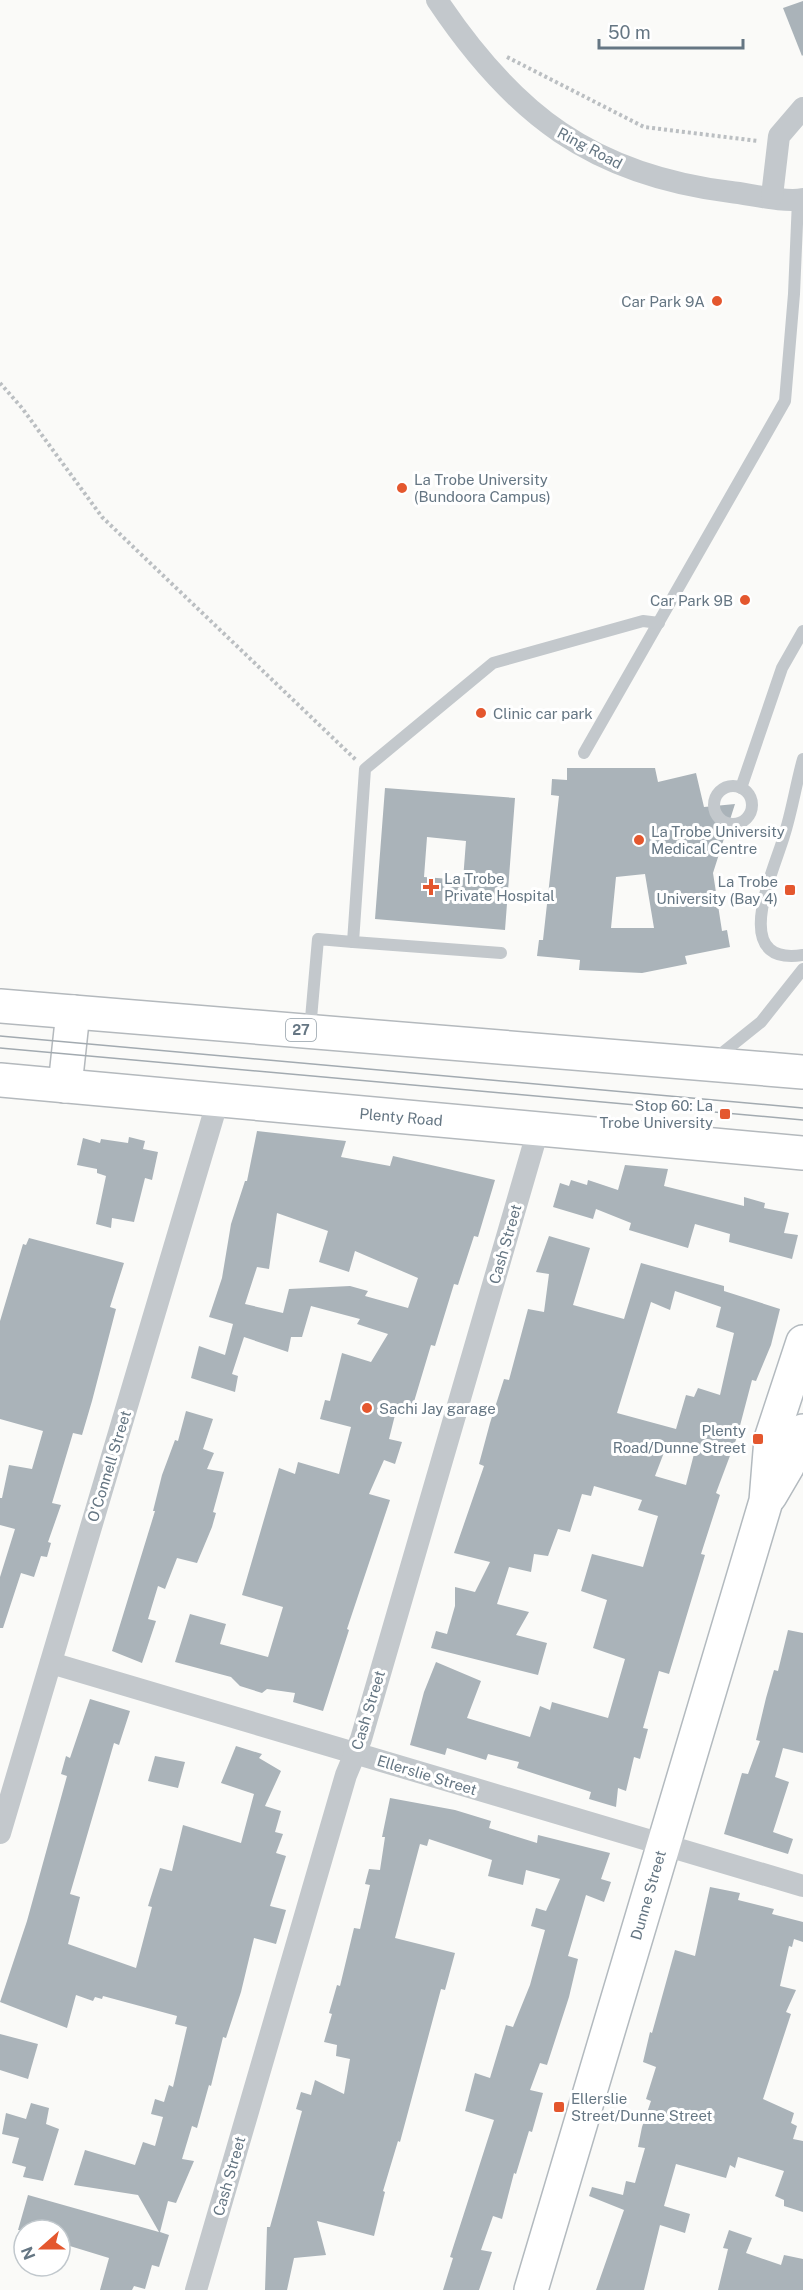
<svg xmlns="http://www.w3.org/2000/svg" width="803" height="2290" font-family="'Public Sans',sans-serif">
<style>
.building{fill:#aab3b9;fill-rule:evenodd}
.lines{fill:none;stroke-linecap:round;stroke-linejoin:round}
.secondary-casing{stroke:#b3babf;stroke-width:36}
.trunk-casing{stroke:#b4b9bd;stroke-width:36}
.path{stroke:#bbbfc2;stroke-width:4;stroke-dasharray:3 3;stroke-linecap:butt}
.service{stroke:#c3c8cc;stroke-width:12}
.minor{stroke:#c3c8cc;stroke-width:22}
.secondary{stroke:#fff;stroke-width:33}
.trunk{stroke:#fff;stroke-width:33}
.tram{stroke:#a2aab0;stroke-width:1.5}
.poi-dot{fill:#e4572e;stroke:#fff;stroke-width:2}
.labels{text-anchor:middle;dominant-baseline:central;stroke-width:6;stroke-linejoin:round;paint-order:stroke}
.shield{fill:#fff;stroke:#939fa8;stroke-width:1.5}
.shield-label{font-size:14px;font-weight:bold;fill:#657683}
.street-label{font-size:15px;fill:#657683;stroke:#fff}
.poi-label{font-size:15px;fill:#657683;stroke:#fff;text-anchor:start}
</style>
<rect width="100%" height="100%" fill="#fafaf8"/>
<!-- building -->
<g class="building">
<path d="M803 1V55L802 56 783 8Z"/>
<path d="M567 768H655L658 782 696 773 704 807 735 804 713 873 722 931 727 930 730 947 685 956 687 964 642 973 579 970 580 960 537 956 539 940H543L559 796 551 795 552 779 567 780ZM645 874 654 928H611L616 877Z"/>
<path d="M385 788 515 798 505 930 375 919ZM427 837 466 841 463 880 424 877Z"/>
<path d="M257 1131 346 1141 341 1157 390 1166 393 1156 495 1180 478 1237 474 1236 458 1285 454 1284 435 1346 431 1345 410 1415 396 1411 389 1439 402 1442 395 1464 384 1460 369 1494 390 1500 347 1629 349 1630 323 1711 293 1702 295 1693 267 1689 262 1693 240 1686 231 1677 175 1662 190 1614 226 1624 220 1644 268 1657 283 1607 242 1595 279 1468 295 1474 298 1462 339 1474 351 1427 320 1419 325 1400 330 1401 342 1353 371 1362 388 1334 357 1324 360 1319 311 1306 302 1337H291L288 1352 244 1337 232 1374 238 1376 235 1392 191 1378 199 1346 225 1355 233 1324 209 1317 222 1278 231 1224 245 1181H247ZM277 1213 328 1231 319 1262 349 1272 355 1251 418 1278 408 1308 365 1296 368 1291 350 1286 289 1289 283 1313 245 1304 257 1267 269 1269Z"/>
<path d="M129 1137 145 1141 143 1149 158 1152 152 1180 145 1178 134 1222 112 1218 111 1228 96 1224 106 1176 97 1173V1169L77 1165 83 1138 100 1143 101 1139 128 1143Z"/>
<path d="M625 1165 668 1169 664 1186 744 1206V1197L765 1203 764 1208 789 1213 784 1233 798 1235 792 1259 729 1242 730 1234 695 1224 688 1248 629 1230 631 1223 596 1209 593 1219 553 1207 560 1183 569 1186 571 1180 587 1185 588 1180 618 1190Z"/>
<path d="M549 1236 590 1248 573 1305 624 1319 641 1263 724 1286V1291L780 1309 771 1345 756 1381 752 1380 737 1437 716 1493 720 1495 701 1554 705 1555 669 1674 659 1671 643 1728 648 1729 640 1759 634 1757 626 1791 618 1788 616 1807 589 1799 591 1792 517 1768 519 1762 488 1754 486 1760 447 1748 445 1755 410 1745 424 1692 436 1662 481 1681 467 1718 530 1737 540 1706 550 1710 552 1702 608 1718 625 1659 593 1648 607 1600 581 1591 592 1554 643 1567 658 1516 638 1510 642 1500 594 1486 591 1496 582 1494 570 1532 558 1529 548 1556 534 1554 531 1572 509 1567 497 1604 529 1612 516 1635 547 1643 538 1675 431 1648 436 1631 447 1634 455 1606V1587L475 1592 490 1562 454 1553 484 1466 479 1464 490 1423 504 1379 509 1380 528 1309 544 1312 549 1274 536 1272ZM675 1291 721 1307 716 1327 734 1333 720 1395 698 1388 694 1397 686 1395 676 1429 617 1413 651 1302 670 1310ZM668 1442 695 1450 686 1485 655 1476Z"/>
<path d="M29 1238 124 1263 110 1307 116 1309 92 1401 82 1435 73 1433 52 1503 61 1505 48 1542 51 1543 47 1557 41 1556 34 1577 21 1573 3 1628H0V1577L15 1529 0 1525V1498H2L9 1465 32 1469 43 1431 0 1419V1321L23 1244 26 1245Z"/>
<path d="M186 1411 213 1419 203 1449 214 1453 207 1469 224 1472 213 1512 216 1513 212 1527 197 1563 177 1558 165 1589 158 1586 148 1619 156 1621 142 1663 112 1651 155 1511H153L162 1475 175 1440 178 1441Z"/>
<path d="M788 1630 803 1633V1753L783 1748 775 1777 789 1782 773 1832 793 1839 788 1854 724 1834 742 1773 748 1774 760 1741 756 1740 766 1698 774 1670 778 1671Z"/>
<path d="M90 1699 130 1711 119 1745 114 1743 70 1894 80 1897 68 1944 136 1968 152 1907 148 1906 160 1868 172 1871 183 1825 241 1843 254 1794 221 1783 236 1746 262 1754 259 1758 281 1771 265 1806 281 1811 275 1832 283 1834 276 1853 286 1856 270 1906 286 1910 276 1944 254 1938 241 1992 226 2038 223 2037 211 2086 209 2085 197 2128 192 2126 182 2159 194 2161 176 2203 168 2201 160 2232 169 2235 159 2267 152 2265 145 2289 134 2286 132 2290H100L109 2258 60 2243V2230H18L28 2195 159 2232 138 2195 74 2185 85 2150 135 2165 143 2142 155 2146 163 2117 151 2114 155 2099 164 2102 169 2085 173 2087 187 2027 175 2024 177 2016 103 1996 102 1999 95 1997 93 2001 76 1995 67 2028 0 2002 27 1921 67 1776 61 1774 66 1756 70 1758Z"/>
<path d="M155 1756 185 1762 178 1788 148 1781Z"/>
<path d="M390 1798 455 1810 491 1821 489 1828 537 1843 538 1835 610 1853 601 1879 611 1882 604 1902 586 1895 568 1956 578 1959 569 1997 547 2065 540 2063 530 2090 543 2093 532 2132 529 2131 516 2174 514 2173 502 2219 493 2216 481 2250 492 2252 479 2290H443L453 2258 450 2257 494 2120 465 2111 475 2073 490 2078 506 2025 513 2027 530 1985 545 1930 531 1926 536 1908 546 1911 560 1879 526 1870 523 1885 488 1876 492 1860 429 1839 427 1846 420 1844 395 1938 455 1953 445 1990 441 1989 400 2142 398 2141 383 2191 385 2192 374 2236 317 2221 326 2255 294 2258 287 2290H265L267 2227H270L302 2111 296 2109 301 2092 311 2095 315 2080 344 2094 350 2059 336 2056 337 2045 324 2042 332 2014 329 2013 337 1985 340 1986 354 1928 360 1929 370 1885 365 1884 369 1869 380 1870 385 1837H382Z"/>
<path d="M710 1887 740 1893 738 1900 774 1909 772 1914 803 1922V1942L794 1939 792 1947 789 1946 780 1986 796 1990 786 2012 791 2014 763 2099 794 2113 791 2123 797 2126 793 2139 803 2141V2212L784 2206V2200L775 2196 784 2171 738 2157 735 2168 730 2165 726 2178 676 2164 664 2206 690 2214 685 2233 660 2225 644 2290H596L624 2210 589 2196 592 2187 623 2195 626 2181 635 2183 645 2148 638 2147 642 2127 651 2101 646 2099 656 2067 643 2062 650 2032 652 2033 675 1950 695 1956Z"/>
<path d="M0 2034 38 2044 28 2079 0 2070Z"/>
<path d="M31 2103 49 2108 46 2124 59 2129 43 2181 23 2177 26 2167 12 2163 19 2138 2 2134 6 2113 26 2119Z"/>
<path d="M729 2230 752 2238 746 2253 781 2265 784 2255 803 2259V2290H718L728 2249 723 2248Z"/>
</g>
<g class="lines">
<defs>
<g id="secondary">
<path d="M770 1496 787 1467 803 1431"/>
<path d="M531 2290 766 1501 771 1439 803 1342"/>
</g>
<g id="trunk">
<path d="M0 1006 803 1072"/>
<path d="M0 1080 803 1153"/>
<path d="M65 1086 73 1012"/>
</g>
</defs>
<!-- secondary casing -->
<use href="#secondary" class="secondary-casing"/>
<!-- trunk casing -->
<use href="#trunk" class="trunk-casing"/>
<!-- path -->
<g class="path">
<path d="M507 57 644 127 758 141"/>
<path d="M0 383 22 408 102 517 356 760"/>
</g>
<!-- service -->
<g class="service">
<path d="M584 753 785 401 794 294 798 200"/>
<path d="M803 759C796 784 792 811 784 836 775 868 727 967 803 955"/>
<circle cx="733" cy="805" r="19"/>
<path d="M741 788 782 668 803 631"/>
<path d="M501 953 353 942 365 769 493 663 643 621 659 623"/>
<path d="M310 1030 318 939 353 942"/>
<path d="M716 1058 761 1022 803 969"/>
</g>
<!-- minor -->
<g class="minor">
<path d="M437 0C513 114 592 175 731 192 750 194 784 203 803 199"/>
<path d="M772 196 779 136 803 108"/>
<path d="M51 1663 803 1886"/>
<path d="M0 1833 218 1100"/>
<path d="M196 2290 346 1775 361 1739 538 1130"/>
</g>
<!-- secondary -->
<use href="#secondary" class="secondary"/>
<!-- trunk -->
<use href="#trunk" class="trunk"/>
<!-- tram -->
<g class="tram">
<path d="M0 1036 803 1108"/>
<path d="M0 1048 803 1120"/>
</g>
</g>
<!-- markers -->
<g class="poi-dot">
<circle cx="717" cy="301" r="6"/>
<circle cx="402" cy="488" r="6"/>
<circle cx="745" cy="600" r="6"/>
<circle cx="481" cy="713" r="6"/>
<circle cx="639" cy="840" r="6"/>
<path d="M428 878h6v6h6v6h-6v6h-6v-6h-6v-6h6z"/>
<rect x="784" y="884" width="12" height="12" rx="3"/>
<rect x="719" y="1108" width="12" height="12" rx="3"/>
<circle cx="367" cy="1408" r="6"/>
<rect x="752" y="1433" width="12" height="12" rx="3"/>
<rect x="553" y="2101" width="12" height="12" rx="3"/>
</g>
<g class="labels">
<!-- shield labels -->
<rect class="shield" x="286" y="1019" width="30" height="22" rx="4.5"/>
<g class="shield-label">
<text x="301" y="1030">27</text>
</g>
<!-- street labels -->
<g class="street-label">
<text transform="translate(590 148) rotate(28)">Ring Road</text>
<text transform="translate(401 1117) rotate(5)">Plenty Road</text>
<text transform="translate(505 1244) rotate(-74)">Cash Street</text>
<text transform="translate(109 1466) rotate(-73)">O'Connell Street</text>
<text transform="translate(368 1710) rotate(-73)">Cash Street</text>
<text transform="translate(427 1775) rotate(17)">Ellerslie Street</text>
<text transform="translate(648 1895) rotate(-74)">Dunne Street</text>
<text transform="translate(229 2176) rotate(-74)">Cash Street</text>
</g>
<!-- poi labels -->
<g class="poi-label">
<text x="705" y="301" text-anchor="end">Car Park 9A</text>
<text x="414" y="479">La Trobe University<tspan x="414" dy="17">(Bundoora Campus)</tspan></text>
<text x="733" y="600" text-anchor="end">Car Park 9B</text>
<text x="493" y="713">Clinic car park</text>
<text x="651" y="831">La Trobe University<tspan x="651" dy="17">Medical Centre</tspan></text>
<text x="444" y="878">La Trobe<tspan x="444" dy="17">Private Hospital</tspan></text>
<text x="778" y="881" text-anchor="end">La Trobe<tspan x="778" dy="17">University (Bay 4)</tspan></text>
<text x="713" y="1105" text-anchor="end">Stop 60: La<tspan x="713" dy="17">Trobe University</tspan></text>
<text x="379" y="1408">Sachi Jay garage</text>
<text x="746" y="1430" text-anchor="end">Plenty<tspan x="746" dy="17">Road/Dunne Street</tspan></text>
<text x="571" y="2098">Ellerslie<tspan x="571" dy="17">Street/Dunne Street</tspan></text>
</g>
</g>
<!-- north arrow -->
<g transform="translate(42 2248) rotate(249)"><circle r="28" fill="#ffffff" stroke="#c1c8cd" stroke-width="1.5"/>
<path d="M0-4.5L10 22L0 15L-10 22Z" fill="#e4572e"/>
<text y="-9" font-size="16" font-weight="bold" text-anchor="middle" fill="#657683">N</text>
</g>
<!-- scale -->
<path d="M599 39v9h144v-9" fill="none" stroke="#657683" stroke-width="3"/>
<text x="608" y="39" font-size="18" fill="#657683" stroke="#ffffff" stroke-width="4.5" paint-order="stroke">50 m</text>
</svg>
